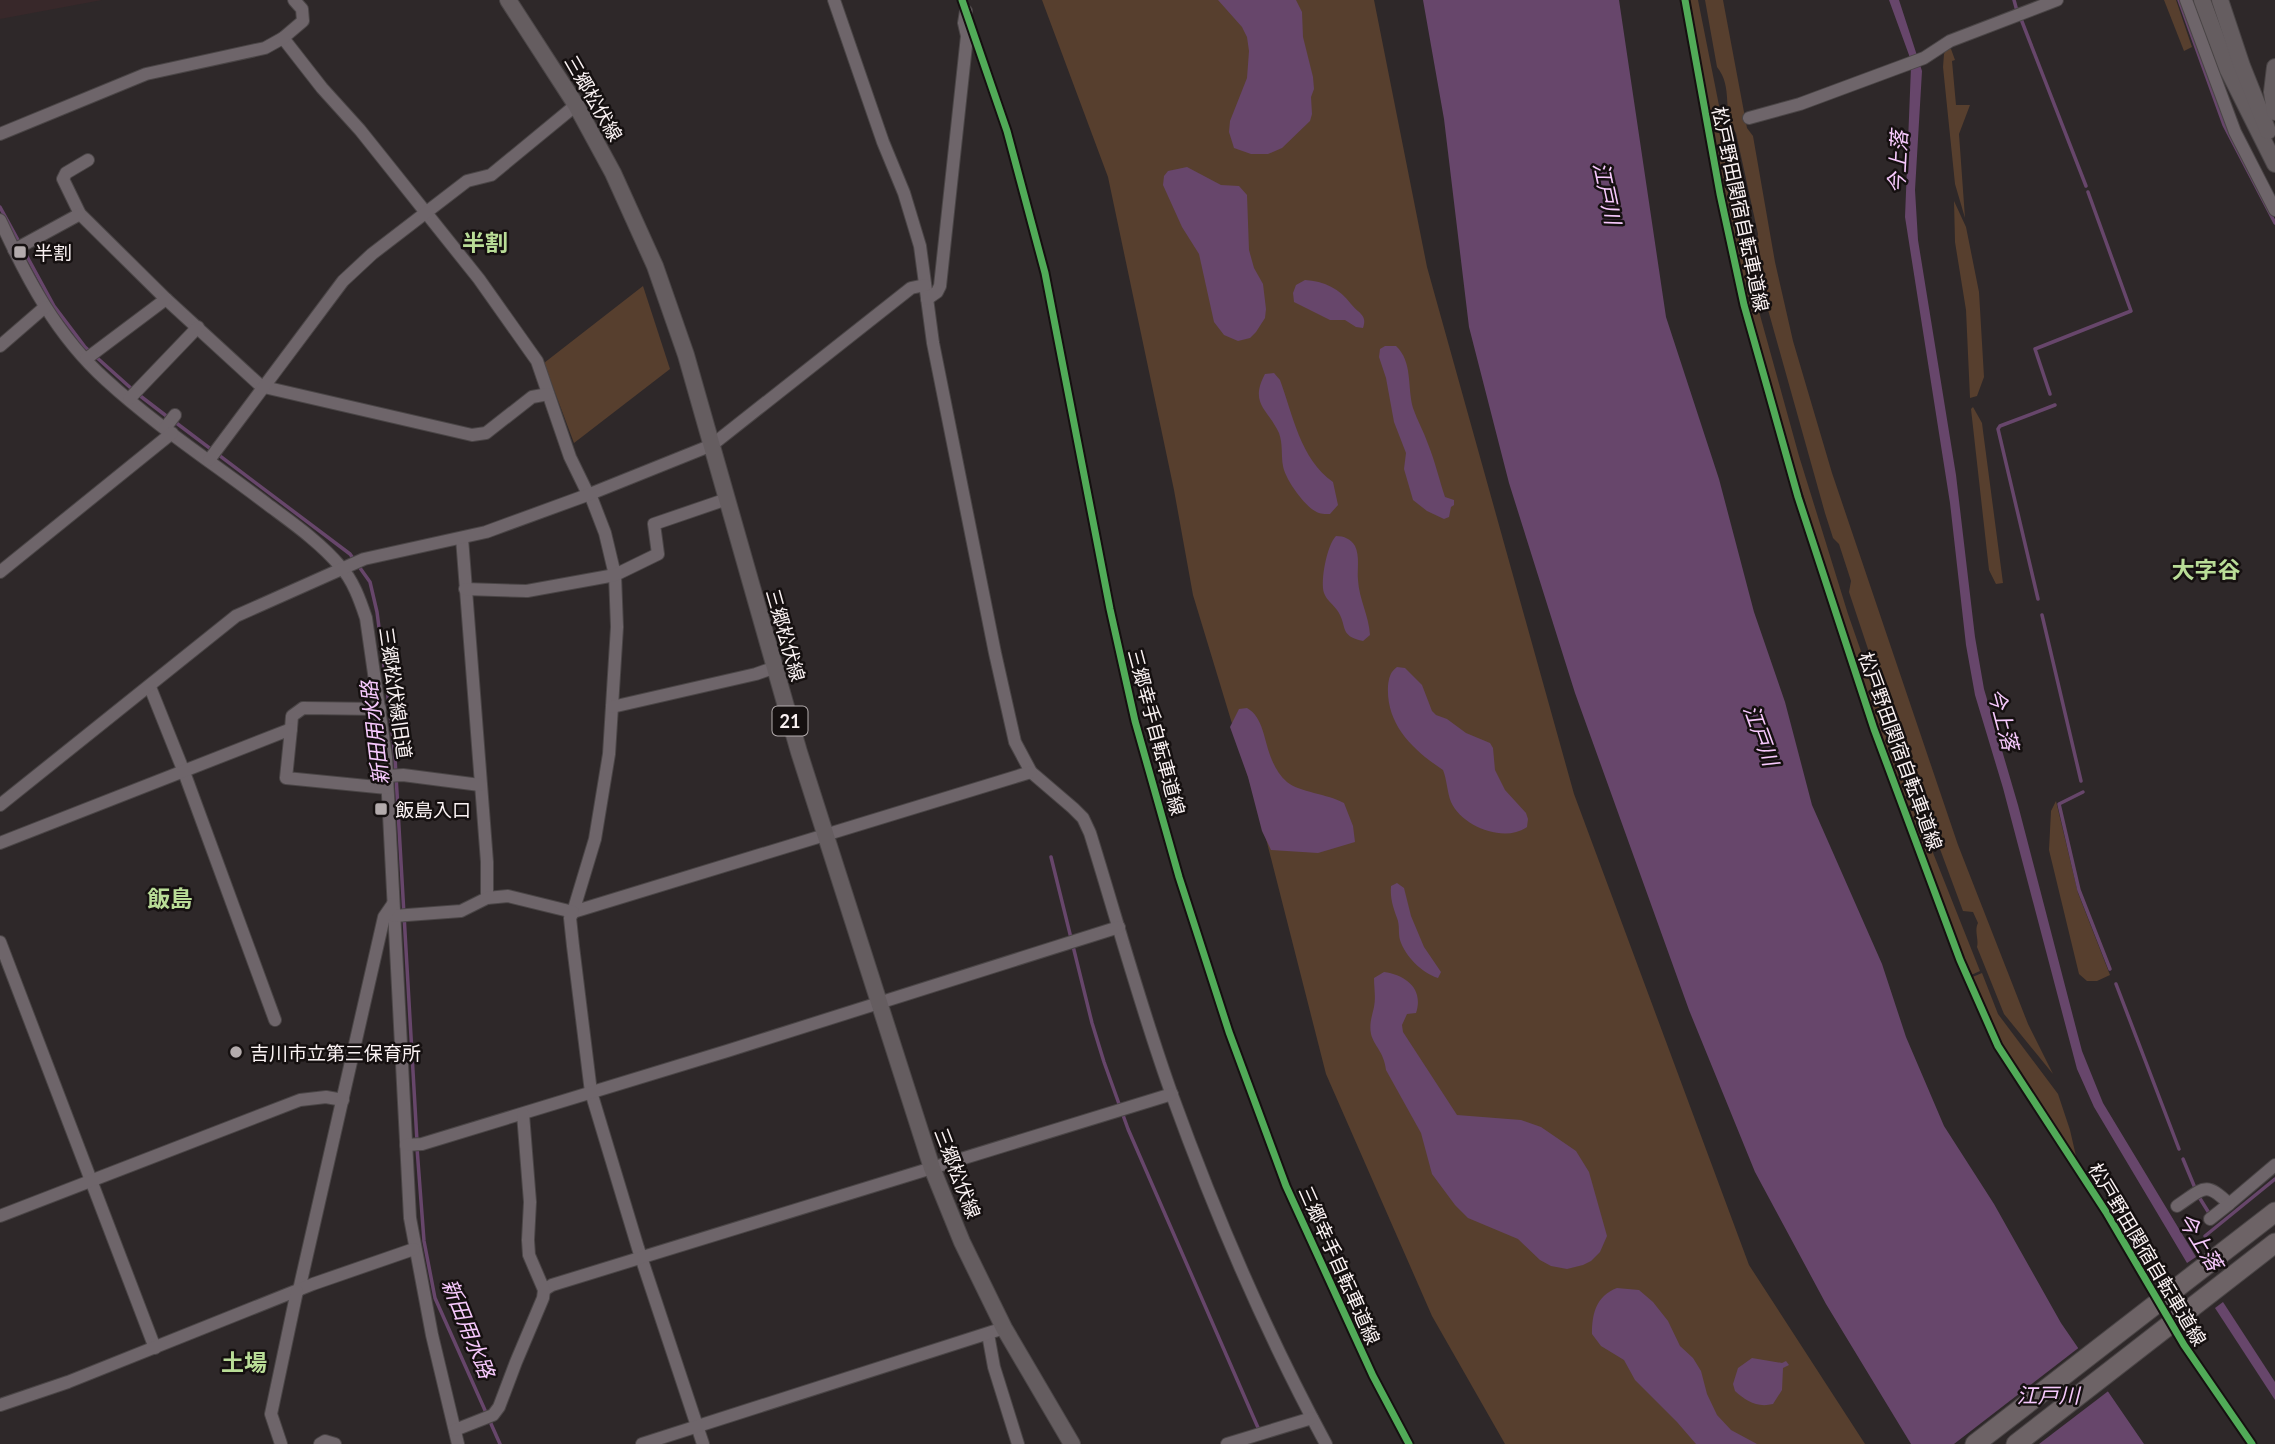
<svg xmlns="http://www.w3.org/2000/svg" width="2275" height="1444" font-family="Lato,'Noto Sans JP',sans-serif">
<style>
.built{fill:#38282a}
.green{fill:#573f2e}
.water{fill:#67466b}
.pier{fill:#2e2829}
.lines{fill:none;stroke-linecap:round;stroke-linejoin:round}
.stream{stroke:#67466b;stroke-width:3.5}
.minor-casing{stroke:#4a4546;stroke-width:14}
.major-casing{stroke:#4a4546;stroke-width:18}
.highway-casing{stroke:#4a4546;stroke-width:21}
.minor{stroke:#6e656a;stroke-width:12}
.major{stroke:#655d60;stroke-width:16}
.highway{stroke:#6d6366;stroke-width:19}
.cycleway-casing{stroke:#151010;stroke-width:11}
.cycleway{stroke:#51ab58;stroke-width:7}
.poi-dot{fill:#b3abac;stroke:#151010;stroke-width:2.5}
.labels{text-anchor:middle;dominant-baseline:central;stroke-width:5;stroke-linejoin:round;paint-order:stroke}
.shield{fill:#151010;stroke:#b5aeaf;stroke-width:2}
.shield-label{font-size:18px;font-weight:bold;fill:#faf2f3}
.street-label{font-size:19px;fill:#faf2f3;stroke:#151010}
.poi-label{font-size:19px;fill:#faf2f3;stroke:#151010;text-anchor:start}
.water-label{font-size:21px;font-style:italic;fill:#f7c9fd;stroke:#151010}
.quarter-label{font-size:23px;font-weight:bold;fill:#b9dd97;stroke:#151010}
</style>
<rect width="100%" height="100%" fill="#2e2829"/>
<!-- built -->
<path class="built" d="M0 0H102L0 19Z"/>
<!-- green -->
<g class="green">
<path d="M1042 0H1374L1427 267 1574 794 1749 1265 1865 1444H1505L1432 1316 1326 1074 1261 819 1193 595 1174 490 1108 177Z"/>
<path d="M1688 0H1698L1743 226 1741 238 1755 297 1799 456 1848 614 1918 815 1980 971 1969 976 1860 681 1758 347 1713 154Z"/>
<path d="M1705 0H1723L1747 128 1753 136 1775 262 1793 341 1832 473 1958 845 2028 1024 2053 1074 2004 1014 1977 947C1979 939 1974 931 1978 923L1973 912 1963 911 1888 709 1849 592 1851 581 1839 544 1833 538 1825 513 1758 274 1754 256 1758 234 1736 133C1721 112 1734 88 1717 67Z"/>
<path d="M2164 0H2176L2192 47 2184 51Z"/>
<path d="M1947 48 1951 49 1955 60 1952 61 1956 105H1970L1959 134 1965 218 1955 184 1943 67 1944 54Z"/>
<path d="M1954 201 1966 227 1979 292 1984 377 1977 396 1970 398 1966 310 1955 242Z"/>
<path d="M643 286 670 369 574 443 544 363Z"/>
<path d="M1973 407 1982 423 1983 431 2003 583 1996 584 1989 570 1971 409Z"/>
<path d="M2056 801 2078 893 2110 975 2097 981H2087L2079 974 2049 850 2051 811Z"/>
<path d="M1982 973 1998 1014 2058 1094 2070 1130 2078 1165 1998 1043 1970 978Z"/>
</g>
<!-- water -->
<g class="water">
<path d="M1218 0H1296L1302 12 1303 37 1313 77 1314 89 1311 97 1312 114 1310 121 1282 148 1268 154H1251L1234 148 1229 132 1230 121 1247 78 1249 51 1247 37 1242 27Z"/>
<path d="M1423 0H1619L1666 317 1719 479 1754 612 1785 702 1812 805 1882 964 1906 1037 1944 1126 1994 1204 2061 1323 2144 1444H1911L1826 1304 1755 1172 1689 1010 1575 693 1509 483 1469 327 1444 119Z"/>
<path d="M1889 0H1899L1922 71 1915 190 1918 240 1956 475 1975 637 1984 689 2018 805 2082 1051 2103 1103 2196 1257 2187 1263 2094 1107 2077 1069 2003 788 1975 695 1966 645 1950 503 1905 217 1911 67 1909 55Z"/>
<path d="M1187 167 1221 185 1239 186 1247 195 1249 250 1254 268 1263 284 1266 309 1265 318 1256 332 1250 338 1238 341 1224 335 1214 322 1199 254 1182 227 1163 185 1164 176 1168 171Z"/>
<path d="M1305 280C1324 281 1340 289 1351 304 1358 313 1368 315 1363 328L1356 327 1345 320H1330L1294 302 1293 293 1296 285Z"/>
<path d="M1385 346H1396C1413 362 1407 387 1413 408 1417 420 1424 432 1428 444 1435 461 1439 479 1445 497L1454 500V505L1451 507 1449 517 1444 519 1427 511 1413 500 1404 469 1406 453 1394 422 1386 378 1379 357 1380 349Z"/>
<path d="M1274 373 1280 380C1293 415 1300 459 1333 482L1338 505 1330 514C1329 514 1320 514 1319 513 1306 509 1285 479 1283 466 1281 455 1283 444 1279 433 1268 409 1249 404 1265 374Z"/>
<path d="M1336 536C1344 536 1351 539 1355 546 1360 556 1357 570 1358 580 1359 599 1369 616 1370 635L1363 641C1338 636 1348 625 1337 610 1333 604 1327 601 1324 593 1320 581 1327 545 1336 536Z"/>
<path d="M1397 667 1405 668 1422 685 1432 711 1436 715 1447 719 1466 733 1490 743 1493 748 1495 770 1505 790 1526 813 1528 819 1527 827C1505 843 1462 827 1451 802 1447 792 1447 780 1443 770 1413 750 1386 725 1388 686 1389 678 1390 672 1397 667Z"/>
<path d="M1247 708C1270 721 1261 759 1287 782 1299 792 1328 794 1344 803L1353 826 1355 842 1318 853 1271 850 1262 831 1248 777 1230 727 1239 709Z"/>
<path d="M1397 883 1404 888 1411 916 1424 947 1441 972 1438 978C1422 973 1405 956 1400 940 1398 933 1400 925 1397 918 1393 907 1390 898 1391 886Z"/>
<path d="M1384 972C1406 975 1424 989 1416 1013L1407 1014 1402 1025 1403 1032 1457 1115 1521 1120 1541 1127 1576 1151 1589 1172 1607 1236 1600 1252 1591 1261 1583 1265 1567 1269 1551 1266 1540 1260 1518 1239 1468 1218 1455 1205 1432 1174 1421 1133 1386 1070C1384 1052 1374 1046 1371 1034 1369 1024 1372 1016 1374 1007 1376 997 1374 988 1374 978Z"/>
<path d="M1617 1288 1639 1290 1653 1302 1668 1321 1680 1346 1693 1358 1701 1371 1707 1394 1717 1415 1731 1430 1757 1444H1696L1677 1422 1635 1380 1624 1360 1601 1346 1592 1334C1592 1314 1596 1296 1617 1288Z"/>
<path d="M2223 1302 2275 1382V1400L2215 1308Z"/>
<path d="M1752 1358 1782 1363 1786 1361 1789 1365 1783 1368 1782 1390 1773 1404C1757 1408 1746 1401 1735 1391L1733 1384 1738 1368Z"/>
</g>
<!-- pier -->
<path class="pier" d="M2081 1346 2111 1389 2039 1444H1954Z"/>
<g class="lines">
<!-- stream -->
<g class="stream">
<path d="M2014 0 2017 11"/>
<path d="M2179 0 2224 125 2275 223"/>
<path d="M2021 19 2086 186"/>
<path d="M0 207 54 306 85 347 133 390"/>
<path d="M2050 394 2035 349 2131 311 2088 192"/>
<path d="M139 395 169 418"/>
<path d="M175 422 350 554 370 582 377 612 389 705 395 758 417 1141"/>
<path d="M2038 599 1998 429 2000 426 2055 405"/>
<path d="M2042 615 2081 781"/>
<path d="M2083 792 2059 804 2079 890 2110 969"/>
<path d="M1051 857 1092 1023 1104 1062 1128 1129 1259 1430"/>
<path d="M2116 984 2179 1149"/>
<path d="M417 1148 424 1241 435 1298 500 1444"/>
<path d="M2183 1159 2195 1188"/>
<path d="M2199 1197 2209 1213"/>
<path d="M2205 1236 2275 1179"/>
</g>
<defs>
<g id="minor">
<path d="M834 0 883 142 904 193 920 246 933 343 995 653 1015 742 1031 772 1073 808 1083 818 1090 833C1117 920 1141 1009 1172 1095 1215 1214 1266 1333 1326 1444"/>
<path d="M2186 0 2235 132 2275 210"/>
<path d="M283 38 322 88 360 130 479 279 537 361 570 457 588 494"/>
<path d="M1749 118 1800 104 1924 58 1950 41 2057 0"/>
<path d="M0 134 146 74 265 48 283 38 303 21 302 9 294 0"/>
<path d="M88 160 66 173 63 179 80 214 166 299 263 388"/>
<path d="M0 220C27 279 57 336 106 380 155 425 213 463 267 504 291 522 320 542 340 566 353 580 360 600 366 618L386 757 410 1218 432 1335 458 1444"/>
<path d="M14 250 80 214"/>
<path d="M927 299 937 292 940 286 967 36 964 23 966 11"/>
<path d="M0 346 45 307"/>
<path d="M86 359 166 299"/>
<path d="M264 387 472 435 486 433 532 397 548 394"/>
<path d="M129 399 198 327"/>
<path d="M165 428 175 415"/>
<path d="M209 460 343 281 372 254 467 181 491 175 576 105"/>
<path d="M590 494 605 533 615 575 617 627 609 754 595 839 573 912 1031 772"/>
<path d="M462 538 487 862V898"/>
<path d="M0 572 172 433"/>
<path d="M465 589 527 591 615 575 658 554 654 524 727 499"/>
<path d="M150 687 184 772 275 1020"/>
<path d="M612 707 756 674 773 668"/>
<path d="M291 729 292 716 303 708 380 709"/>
<path d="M387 776 403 775 480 785"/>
<path d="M0 805 236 616 364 559 486 532 590 494 712 445 911 288 925 285"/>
<path d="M0 843 291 729 286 778 387 788"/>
<path d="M394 916 461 911 487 898 508 896 573 912 570 918 573 946 591 1092 638 1248 703 1444"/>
<path d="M0 942 155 1348"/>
<path d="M406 1145 422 1144 727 1051 1119 927"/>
<path d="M2177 1206C2203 1189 2205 1180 2229 1204L2275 1165"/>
<path d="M0 1216 300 1100 326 1097 343 1100"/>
<path d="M2210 1219 2229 1204"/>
<path d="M299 1290 384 917 393 904"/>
<path d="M544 1290 552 1285 1172 1094"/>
<path d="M988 1334 994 1367 1018 1444"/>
<path d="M0 1405 68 1382 313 1284 414 1249"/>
<path d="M455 1430 493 1415 499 1407 516 1362 543 1298 544 1290 529 1255 528 1240 530 1202 523 1114"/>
<path d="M281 1444 271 1414 297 1291"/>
<path d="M320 1444 325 1441 335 1444"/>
<path d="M642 1444 1004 1328"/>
<path d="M1227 1444 1312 1418"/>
</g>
<g id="major">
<path d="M508 0 576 105 613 173 655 266 686 355 799 752 932 1168 962 1242 1004 1328 1072 1444"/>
<path d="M2202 0 2228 70 2275 164"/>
<path d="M2220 0 2242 66 2268 131"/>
<path d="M2275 67 2272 92 2275 112"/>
</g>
<g id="highway">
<path d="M1975 1444 2275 1212"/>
<path d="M2016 1444 2275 1243"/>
</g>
</defs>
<!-- minor casing -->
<use href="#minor" class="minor-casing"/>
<!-- major casing -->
<use href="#major" class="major-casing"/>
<!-- highway casing -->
<use href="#highway" class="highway-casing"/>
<!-- minor -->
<use href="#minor" class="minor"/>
<!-- major -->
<use href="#major" class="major"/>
<!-- highway -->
<use href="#highway" class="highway"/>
<defs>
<g id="cycleway">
<path d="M962 0 1007 131 1045 273 1110 609 1135 721 1179 877 1229 1032 1286 1186 1373 1376 1409 1444"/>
<path d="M1685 0 1720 194 1744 305 1768 390 1798 497 1874 729 1960 960 1998 1046 2106 1212 2184 1345 2252 1444"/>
</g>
</defs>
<!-- cycleway casing -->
<use href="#cycleway" class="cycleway-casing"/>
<!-- cycleway -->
<use href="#cycleway" class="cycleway"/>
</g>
<!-- markers -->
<g class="poi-dot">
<rect x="13" y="245" width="14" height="14" rx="3.5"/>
<rect x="374" y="802" width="14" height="14" rx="3.5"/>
<circle cx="236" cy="1052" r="7"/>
</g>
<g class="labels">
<!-- shield labels -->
<rect class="shield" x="772.5" y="706.5" width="35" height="29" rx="5"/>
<g class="shield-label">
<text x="790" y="721">21</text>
</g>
<!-- street labels -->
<g class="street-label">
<text transform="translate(594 98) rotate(60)">三郷松伏線</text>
<text transform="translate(1741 209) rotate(78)">松戸野田関宿自転車道線</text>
<text transform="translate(786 635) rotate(74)">三郷松伏線</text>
<text transform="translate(396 693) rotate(82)">三郷松伏線旧道</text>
<text transform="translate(1157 732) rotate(75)">三郷幸手自転車道線</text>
<text transform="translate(1901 751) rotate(70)">松戸野田関宿自転車道線</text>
<text transform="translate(958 1173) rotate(69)">三郷松伏線</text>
<text transform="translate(2148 1254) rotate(59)">松戸野田関宿自転車道線</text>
<text transform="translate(1340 1265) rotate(66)">三郷幸手自転車道線</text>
</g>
<!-- poi labels -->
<g class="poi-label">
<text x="34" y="252">半割</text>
<text x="395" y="809">飯島入口</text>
<text x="250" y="1052">吉川市立第三保育所</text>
</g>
<!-- water labels -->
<g class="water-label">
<text transform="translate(1897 162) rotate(-87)">今上落</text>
<text transform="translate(1608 193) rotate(78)">江戸川</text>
<text transform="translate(2004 719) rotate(75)">今上落</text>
<text transform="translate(374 733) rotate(-97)">新田用水路</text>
<text transform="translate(1762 735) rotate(70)">江戸川</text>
<text transform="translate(2201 1241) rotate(58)">今上落</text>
<text transform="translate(469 1328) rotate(68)">新田用水路</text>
<text x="2048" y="1394">江戸川</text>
</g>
<!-- quarter labels -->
<g class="quarter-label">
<text x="485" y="242">半割</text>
<text x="2206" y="569">大字谷</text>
<text x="170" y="898">飯島</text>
<text x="244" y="1362">土場</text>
</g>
</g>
</svg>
